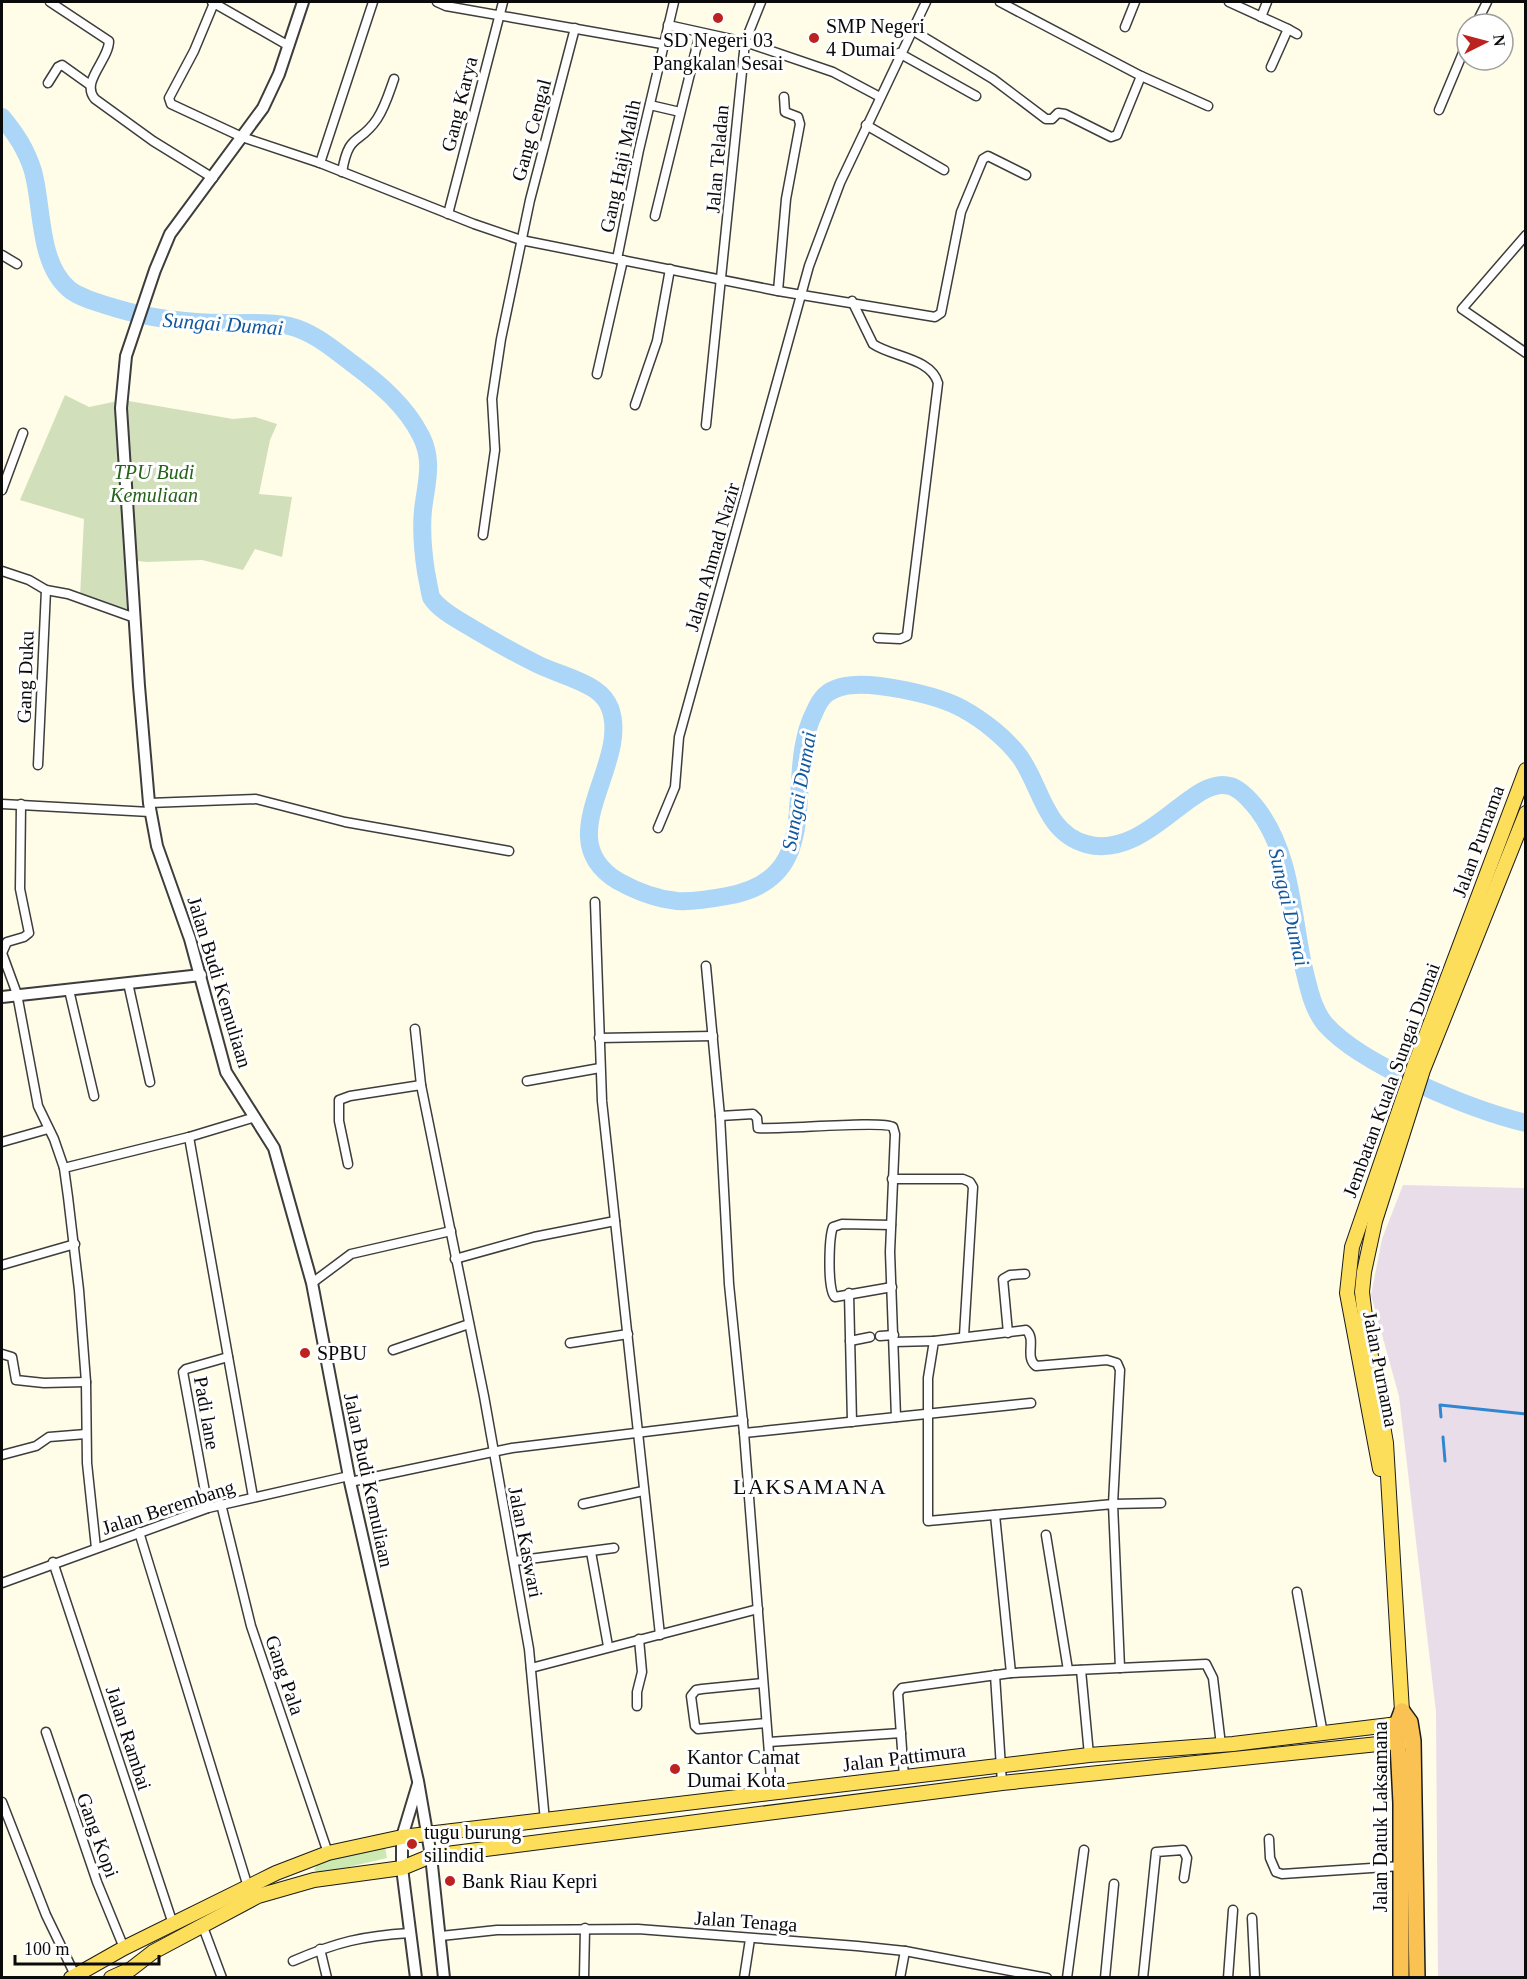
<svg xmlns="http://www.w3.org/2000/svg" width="1527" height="1979" font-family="'Times New Roman',serif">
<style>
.industrial{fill:#e9ddea}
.green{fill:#cbe9b1}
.cemetery{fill:#d1dfba}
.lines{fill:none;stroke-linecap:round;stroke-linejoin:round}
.stream{stroke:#3087d0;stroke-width:3}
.river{stroke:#abd6f7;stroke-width:18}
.minor-casing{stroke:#3d3d3d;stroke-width:11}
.tertiary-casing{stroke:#3d3d3d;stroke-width:14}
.primary-casing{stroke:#1b1b1b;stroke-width:16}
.trunk-casing{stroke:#1b1b1b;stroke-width:18}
.minor{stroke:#fff;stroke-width:8}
.tertiary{stroke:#fff;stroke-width:10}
.primary{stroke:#fcde5a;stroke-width:14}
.trunk{stroke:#fac253;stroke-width:15}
.poi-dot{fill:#bc2220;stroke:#fff;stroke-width:2}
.labels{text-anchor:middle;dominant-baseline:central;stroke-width:6;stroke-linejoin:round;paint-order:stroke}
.poi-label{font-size:20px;fill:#0a0a0a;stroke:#fff;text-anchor:start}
.street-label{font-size:20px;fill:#0a0a0a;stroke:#fff}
.park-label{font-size:20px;font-style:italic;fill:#25621a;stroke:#fff}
.water-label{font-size:21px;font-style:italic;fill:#12589d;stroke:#fff}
.quarter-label{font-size:22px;letter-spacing:1.5px;fill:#0a0a0a;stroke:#fff}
</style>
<rect width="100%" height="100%" fill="#fffce7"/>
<!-- industrial -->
<path class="industrial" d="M1403 1185 1525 1188V1977H1438L1436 1712 1399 1396 1371 1295 1382 1239Z"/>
<!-- green -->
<path class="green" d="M384 1841 387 1858 318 1874 314 1869 322 1861Z"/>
<!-- cemetery -->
<path class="cemetery" d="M65 395 89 407 123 400 233 419 255 417 277 424 270 440 259 494 292 497 282 557 255 549 243 570 202 560 146 562 131 560 134 612 80 597 84 519 20 500Z"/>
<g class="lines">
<!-- stream -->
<g class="stream">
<path d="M1441 1417 1440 1405 1526 1414"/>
<path d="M1443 1437 1445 1461"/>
</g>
<!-- river -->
<path class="river" d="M2 117C16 134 26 149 33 171 43 207 38 263 69 289 81 299 100 303 115 308 152 319 188 323 226 323 247 324 268 321 289 326 314 332 333 349 353 364 380 384 406 406 421 436 434 461 426 484 423 510 421 530 423 552 426 572 427 576 430 594 431 597 437 607 450 615 460 621 485 636 510 651 537 664 555 673 577 678 594 689 600 693 607 700 610 708 631 764 547 839 618 881 636 891 657 899 677 901 694 902 711 899 727 896 831 878 780 778 815 711 821 697 827 691 841 687 869 679 938 695 963 709 983 720 1006 738 1020 757 1041 786 1045 833 1086 844 1147 861 1192 774 1230 786 1241 789 1251 801 1258 810 1291 854 1292 913 1303 965 1308 985 1312 1008 1325 1024 1361 1065 1472 1110 1526 1123"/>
<defs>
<g id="minor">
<path d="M50 2 109 41C109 60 80 82 95 99L153 141 213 178"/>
<path d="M212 2 289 46"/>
<path d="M437 2 446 6 662 44"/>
<path d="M1000 2 1141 76 1208 106"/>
<path d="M1229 2 1288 29"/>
<path d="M214 3 194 51 169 98 171 104 242 137 320 163 474 224 521 240 778 291 935 317 941 313 961 212 983 159 988 156 1026 175"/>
<path d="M1261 17 1267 2"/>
<path d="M1476 24 1487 2"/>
<path d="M668 25 745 42 833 72 880 97"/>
<path d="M1125 27 1135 2"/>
<path d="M912 30 993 79 1046 119H1052L1058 113 1065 114 1111 137 1117 135 1141 76"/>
<path d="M899 53 976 96"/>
<path d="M1271 67 1288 29 1297 34"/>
<path d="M48 83 58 67 62 65 90 85"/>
<path d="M650 105 680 112"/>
<path d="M1439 110 1467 43"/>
<path d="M866 125 944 170"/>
<path d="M320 163 373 2"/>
<path d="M342 172C349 131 359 146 377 119 385 107 389 93 394 79"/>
<path d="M448 214 503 2"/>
<path d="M655 216 700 33"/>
<path d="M1526 235 1462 309 1526 353"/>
<path d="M2 255 17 264"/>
<path d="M617 259 639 150 674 2"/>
<path d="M778 291 786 199 800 124 798 117 785 112 784 97"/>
<path d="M852 301 873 344C892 357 931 358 938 383L907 636 900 639 878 638"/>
<path d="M597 374 623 260"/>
<path d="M635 405 657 341 670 269"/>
<path d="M706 425 745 42 761 2"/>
<path d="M2 490 23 433"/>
<path d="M483 535 495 450 492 399 501 339 530 200 575 28"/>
<path d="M2 571 29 580 46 590 68 594 135 618"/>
<path d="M38 765 46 590"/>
<path d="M149 803 256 799 345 822 509 851"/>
<path d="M2 804 150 812"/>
<path d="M21 804 20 889 29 933 24 937 7 942 2 953 17 994 38 1106 54 1139 64 1168 68 1197 79 1290 86 1382 87 1463 96 1548"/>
<path d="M658 828 675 787 679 737 809 266 840 183 926 2"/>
<path d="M595 902 602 1101 660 1635"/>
<path d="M706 966 720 1116 729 1284 744 1433 772 1792"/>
<path d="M128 983 150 1082"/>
<path d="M69 990 94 1096"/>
<path d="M415 1029 421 1085 484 1396 529 1649 545 1821"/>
<path d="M599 1038 713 1036"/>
<path d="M527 1081 600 1068"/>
<path d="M720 1116 753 1114 757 1118 758 1128C781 1130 882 1120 893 1127L895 1134 890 1252 896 1417"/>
<path d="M189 1137 253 1497"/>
<path d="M2 1142 48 1129"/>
<path d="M348 1164 339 1121V1100L350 1096 421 1085"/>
<path d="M64 1168 189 1137 255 1117"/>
<path d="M892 1179H963L970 1182 973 1187 964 1336"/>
<path d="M891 1225 842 1224 833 1227C829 1237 827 1291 835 1297L892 1287"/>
<path d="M455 1259 534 1237 615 1221"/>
<path d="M2 1265 75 1244"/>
<path d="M312 1283 351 1254 451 1231"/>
<path d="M849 1293 852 1422"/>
<path d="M1008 1333 1003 1279 1010 1275 1025 1274"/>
<path d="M880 1336 894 1335"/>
<path d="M850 1341 870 1337"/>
<path d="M894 1342 934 1341"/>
<path d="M570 1343 628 1334"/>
<path d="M393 1350 469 1324"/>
<path d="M2 1354 12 1357 16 1380 44 1383 86 1382"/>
<path d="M744 1433 1031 1403"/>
<path d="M2 1455 36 1446 49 1437 86 1434"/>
<path d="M350 1482 512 1448 743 1420"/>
<path d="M221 1504 251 1626 328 1853"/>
<path d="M583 1504 643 1491"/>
<path d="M208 1508 183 1372 186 1369 228 1357"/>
<path d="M995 1515 1011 1673"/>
<path d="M139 1532 248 1887"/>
<path d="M1046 1535 1068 1670"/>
<path d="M591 1552 608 1646"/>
<path d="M514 1561 614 1548"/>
<path d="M53 1562 173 1924"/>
<path d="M2 1583 208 1508 349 1476"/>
<path d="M1297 1592 1323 1734"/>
<path d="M531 1668 758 1609"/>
<path d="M1120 1668 1113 1504 1120 1370 1117 1363 1107 1360 1036 1366C1024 1357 1037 1339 1026 1330L934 1341 928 1378V1521L1113 1504 1161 1503"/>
<path d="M1081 1670 1089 1755"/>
<path d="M995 1675 1002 1783"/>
<path d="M763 1683 702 1689 696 1690 691 1696 695 1726 698 1729 766 1723"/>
<path d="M637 1706V1692L642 1672 639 1639"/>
<path d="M46 1732 97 1882 124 1948"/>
<path d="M769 1742 901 1733"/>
<path d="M904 1777 898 1693 902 1688 1011 1673 1206 1664 1213 1678 1221 1745"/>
<path d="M2 1802 46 1915 75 1975"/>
<path d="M1269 1839 1270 1858 1276 1872 1282 1874 1401 1866"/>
<path d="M1252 1918 1255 1978"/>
<path d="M203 1927 222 1978"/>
<path d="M441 1936 497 1930 638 1929 857 1946 905 1951 1047 1978"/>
<path d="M320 1949 327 1978"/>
<path d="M293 1961C337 1942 362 1936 410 1933"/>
<path d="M584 1978 585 1928"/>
<path d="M744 1978 750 1939"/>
<path d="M900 1978 905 1951"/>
<path d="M1067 1978 1084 1850"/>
<path d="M1105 1978 1114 1884"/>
<path d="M1143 1978 1156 1852 1183 1850 1187 1858 1184 1878"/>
<path d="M1228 1978 1233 1910"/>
</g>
<g id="tertiary">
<path d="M303 2 279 74 263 108 170 234 155 270 126 356 121 408 139 686 149 803 157 846 190 939 226 1072 274 1148 312 1283 350 1482 418 1781 431 1856 444 1978"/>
<path d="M2 997 201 975"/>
<path d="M416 1978 402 1868V1837L418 1784"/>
</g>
<g id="primary">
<path d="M1380 1469 1347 1293 1352 1247 1414 1067 1526 770"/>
<path d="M1402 1711 1386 1443 1367 1333 1362 1292 1364 1272 1375 1221 1423 1070 1526 813"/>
<path d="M71 1978 124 1948 276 1873 328 1853 402 1837 1089 1755 1233 1744 1406 1723"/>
<path d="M111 1978 131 1969 153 1952 258 1896 314 1880 402 1868 431 1856 1002 1783 1407 1741"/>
</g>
<g id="trunk">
<path d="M1402 1711 1410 1722 1413 1741 1417 1978"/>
<path d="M1401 1978V1803L1397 1724 1402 1711"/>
</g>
</defs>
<!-- minor casing -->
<use href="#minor" class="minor-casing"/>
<!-- tertiary casing -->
<use href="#tertiary" class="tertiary-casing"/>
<!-- primary casing -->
<use href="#primary" class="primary-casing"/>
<!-- trunk casing -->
<use href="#trunk" class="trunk-casing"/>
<!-- minor -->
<use href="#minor" class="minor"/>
<!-- tertiary -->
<use href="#tertiary" class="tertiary"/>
<!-- primary -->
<use href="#primary" class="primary"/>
<!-- trunk -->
<use href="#trunk" class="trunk"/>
</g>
<!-- markers -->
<g class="poi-dot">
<circle cx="718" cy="18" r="6"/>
<circle cx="814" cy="38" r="6"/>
<circle cx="305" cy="1353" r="6"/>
<circle cx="675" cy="1769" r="6"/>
<circle cx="412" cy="1844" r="6"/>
<circle cx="450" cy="1881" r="6"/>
</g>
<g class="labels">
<!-- poi labels -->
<g class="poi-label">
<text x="826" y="26">SMP Negeri<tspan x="826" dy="23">4 Dumai</tspan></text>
<text x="718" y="40" text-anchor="middle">SD Negeri 03<tspan x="718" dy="23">Pangkalan Sesai</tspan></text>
<text x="317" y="1353">SPBU</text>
<text x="687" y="1757">Kantor Camat<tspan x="687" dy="23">Dumai Kota</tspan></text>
<text x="424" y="1832">tugu burung<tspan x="424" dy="23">silindid</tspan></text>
<text x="462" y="1881">Bank Riau Kepri</text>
</g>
<!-- street labels -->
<g class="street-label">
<text transform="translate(459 104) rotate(-76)">Gang Karya</text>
<text transform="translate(531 130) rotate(-75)">Gang Cengal</text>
<text transform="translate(717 159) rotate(-85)">Jalan Teladan</text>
<text transform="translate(620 166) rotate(-78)">Gang Haji Malih</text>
<text transform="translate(712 557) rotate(-74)">Jalan Ahmad Nazir</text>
<text transform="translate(25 677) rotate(-88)">Gang Duku</text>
<text transform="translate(1478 841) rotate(-70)">Jalan Purnama</text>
<text transform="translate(220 982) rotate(73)">Jalan Budi Kemuliaan</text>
<text transform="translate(1391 1080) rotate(-70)">Jembatan Kuala Sungai Dumai</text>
<text transform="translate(1381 1369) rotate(79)">Jalan Purnama</text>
<text transform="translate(207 1413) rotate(80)">Padi lane</text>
<text transform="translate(369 1480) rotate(78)">Jalan Budi Kemuliaan</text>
<text transform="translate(168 1507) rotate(-18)">Jalan Berembang</text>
<text transform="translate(526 1542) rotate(79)">Jalan Kaswari</text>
<text transform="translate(285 1675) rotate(71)">Gang Pala</text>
<text transform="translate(129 1738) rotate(72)">Jalan Rambai</text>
<text transform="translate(904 1757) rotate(-7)">Jalan Pattimura</text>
<text transform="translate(1380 1817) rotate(-90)">Jalan Datuk Laksamana</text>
<text transform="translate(98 1835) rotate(70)">Gang Kopi</text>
<text transform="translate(746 1921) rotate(4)">Jalan Tenaga</text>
</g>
<!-- park labels -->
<g class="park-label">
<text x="154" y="472">TPU Budi<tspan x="154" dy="23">Kemuliaan</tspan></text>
</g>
<!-- water labels -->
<g class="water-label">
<text transform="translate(223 324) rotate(4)">Sungai Dumai</text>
<text transform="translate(799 791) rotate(-80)">Sungai Dumai</text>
<text transform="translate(1289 907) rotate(77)">Sungai Dumai</text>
</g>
<!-- quarter labels -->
<g class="quarter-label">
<text x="810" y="1486">LAKSAMANA</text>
</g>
</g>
<!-- border -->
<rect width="1527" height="1979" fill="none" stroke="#0a0a0a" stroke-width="6"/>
<!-- north arrow -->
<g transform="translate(1485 42) rotate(84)"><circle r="28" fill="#ffffff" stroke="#9d9d9d" stroke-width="1.5"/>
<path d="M0-4.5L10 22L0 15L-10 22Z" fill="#bc2220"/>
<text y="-9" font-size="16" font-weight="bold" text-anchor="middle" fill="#0a0a0a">N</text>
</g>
<!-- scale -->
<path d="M15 1955v9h144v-9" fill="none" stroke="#0a0a0a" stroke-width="3"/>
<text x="24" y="1955" font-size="18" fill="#0a0a0a" stroke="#ffffff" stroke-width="4.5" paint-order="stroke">100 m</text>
</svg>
